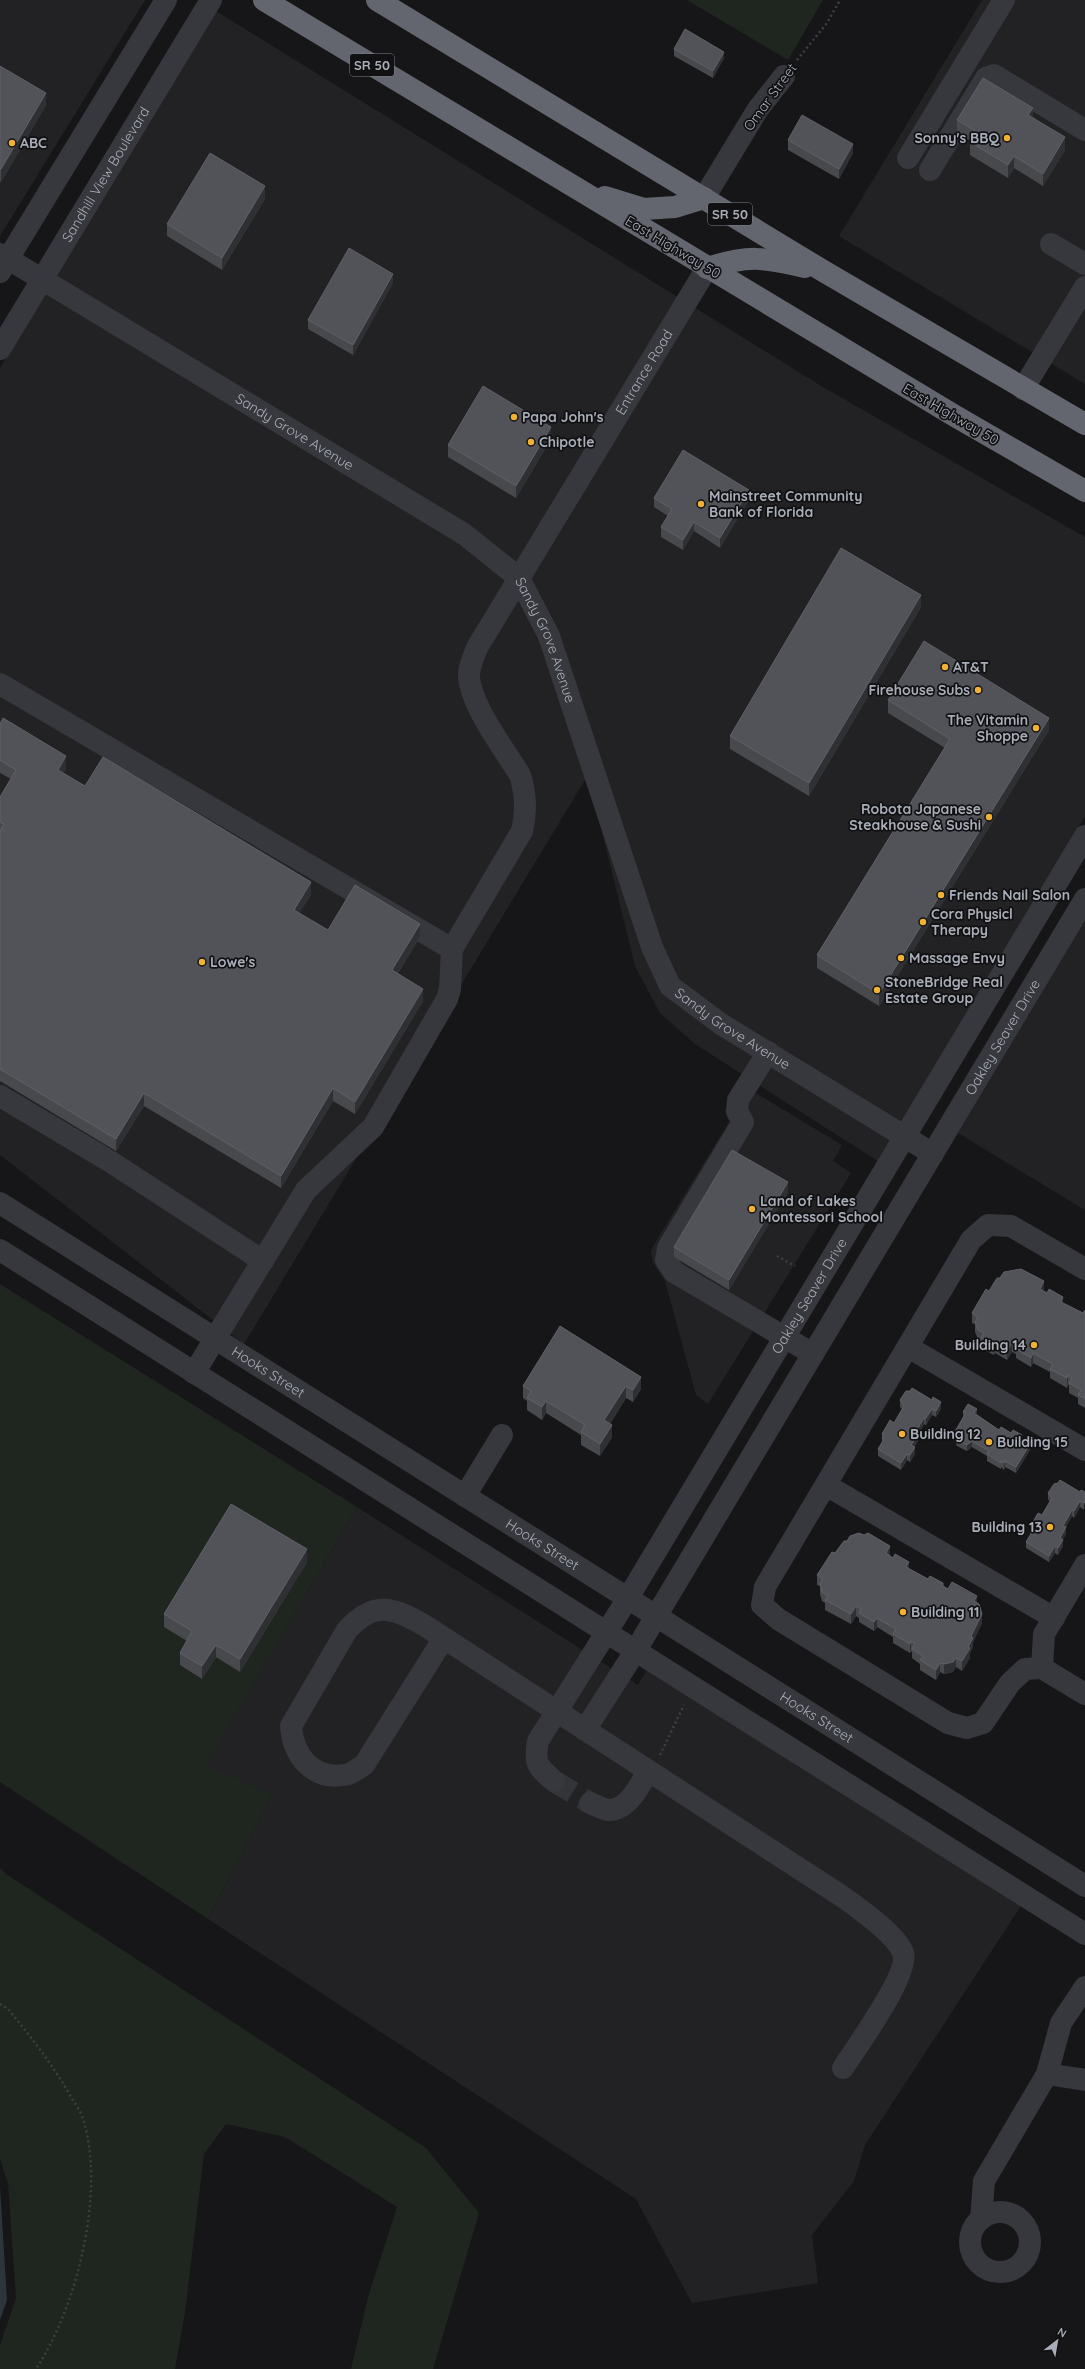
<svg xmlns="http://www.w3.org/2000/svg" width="1085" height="2369" font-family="Quicksand,sans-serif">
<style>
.built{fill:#222225}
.green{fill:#1e261f}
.water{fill:#2c353c}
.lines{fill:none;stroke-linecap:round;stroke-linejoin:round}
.minor-tunnel{stroke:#333438;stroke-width:22;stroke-dasharray:22 11;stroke-linecap:butt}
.path{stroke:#3d3f44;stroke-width:2.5;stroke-dasharray:2 3;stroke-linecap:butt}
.minor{stroke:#37383d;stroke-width:22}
.highway{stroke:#63666e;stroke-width:22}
.wall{fill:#47494d}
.shaded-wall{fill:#2f3033}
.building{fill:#525359;stroke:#5f6168}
.poi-dot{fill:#f2b134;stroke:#111113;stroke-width:1.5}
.labels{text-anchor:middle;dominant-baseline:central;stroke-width:3.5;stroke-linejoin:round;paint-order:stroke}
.shield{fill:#111113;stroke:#7b7e86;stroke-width:1}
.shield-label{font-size:13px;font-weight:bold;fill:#a8adb8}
.street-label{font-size:14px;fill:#a8adb8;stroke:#111113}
.poi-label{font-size:14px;font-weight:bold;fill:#a8adb8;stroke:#111113;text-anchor:start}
</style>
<rect width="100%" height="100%" fill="#161618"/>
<!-- built -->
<g class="built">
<path d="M0 0H145L0 236Z"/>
<path d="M982 0H1085V384L839 236Z"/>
<path d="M216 11 823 387 1085 537V816L879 1162 695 1044 660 1013 635 966 588 775 244 1344 0 1155V368Z"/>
<path d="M1085 919V1210L958 1133Z"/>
<path d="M741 1084 842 1145 833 1161 851 1173 708 1404 696 1395 665 1281 653 1263 651 1253 653 1246 729 1122 725 1111Z"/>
<path d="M357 1507 638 1685 647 1670 1021 1906 865 2145 854 2181 812 2235 818 2283 692 2303 636 2199 208 1919 272 1795 205 1766Z"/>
</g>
<!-- green -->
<g class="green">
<path d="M687 0H823L788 60Z"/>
<path d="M0 1284 357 1507 206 1765 272 1795 208 1919 0 1782Z"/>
<path d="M0 1868 6 1874 426 2148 479 2213 433 2369H351L368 2297 397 2207 285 2137 226 2124 204 2154 185 2313 175 2369H0V2345L16 2298 8 2183 0 2159Z"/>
</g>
<!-- water -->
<path class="water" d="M0 2187 7 2300 0 2320Z"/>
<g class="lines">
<!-- minor-tunnel -->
<path class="minor-tunnel" d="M554 1781 590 1803"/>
<!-- path -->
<g class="path">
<path d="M797 60 827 23 840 0"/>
<path d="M777 1256 795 1266"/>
<path d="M660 1755 684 1705"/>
<path d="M0 2004 8 2009C31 2037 53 2065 71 2097 75 2104 81 2111 83 2119 106 2191 77 2307 36 2369"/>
</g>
<!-- minor -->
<g class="minor">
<path d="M908 158 1004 0"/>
<path d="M930 170 986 78 994 75 1085 130"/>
<path d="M704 198 758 109 784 76"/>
<path d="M1051 244 1085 264"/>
<path id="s1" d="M0 254 464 534 519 578 549 636 652 947 670 986 721 1024 933 1154"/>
<path d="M0 272 166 0"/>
<path id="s2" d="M0 349 211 0"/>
<path d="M1023 389 1085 287"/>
<path d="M0 684 452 949"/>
<path d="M768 1052 738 1100 737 1111 743 1122 668 1248 666 1260 674 1272 813 1354"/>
<path d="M0 1096 111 1162 263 1261"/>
<path id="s3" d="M0 1203 1085 1886"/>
<path d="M0 1250 1085 1934"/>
<path d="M908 1347 1085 1450"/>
<path id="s4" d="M194 1373 306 1190 373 1127 447 999 450 989 452 949 522 831C527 811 526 794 520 775 504 749 468 702 469 673 470 664 474 655 478 646L707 268"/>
<path d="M826 1485 1054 1618"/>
<path d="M465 1496 502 1435"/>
<path d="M1085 1565 1044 1634 1042 1668 1085 1694"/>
<path d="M444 1638 364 1765C358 1768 351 1775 344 1775 312 1780 293 1755 291 1726L347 1630C375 1599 395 1608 427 1627L840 1895C856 1906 898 1936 903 1953 910 1973 856 2048 843 2068"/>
<path d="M1042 1668 1025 1669 1010 1683 983 1723 967 1728 948 1723 778 1619 762 1605 765 1587 971 1240 988 1225 1011 1226 1085 1269"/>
<path id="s5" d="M585 1730 636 1650 1085 899"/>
<path id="s6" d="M554 1781C537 1766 534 1764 538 1741L628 1598 1085 836"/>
<path d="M590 1803C595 1805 603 1809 608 1810 628 1811 640 1785 648 1771"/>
<path d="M1047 2074 1085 2080"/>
<circle cx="1000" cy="2242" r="30"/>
<path d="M981 2219 984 2181 1047 2074 1061 2023 1085 1987"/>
</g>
<!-- highway -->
<g class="highway">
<path d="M264 0 955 416 1085 491"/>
<path d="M377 0 825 272 1085 424"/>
<path d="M605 197 644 209 675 207 704 198"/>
<path d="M707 268C749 255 762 257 805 267"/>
</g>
</g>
<!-- wall -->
<g class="wall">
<path d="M674 49 724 58 713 78 674 56Z"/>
<path d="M0 66 46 105 1 182 0 181Z"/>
<path d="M1033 117 1065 150 1043 186 1014 168 1008 178 970 155V142L971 141 957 132V120Z"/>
<path d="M788 140 853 153 839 179 788 150Z"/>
<path d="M265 199 222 270 167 236V224Z"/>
<path d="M393 283 353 355 308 329V320Z"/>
<path d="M551 439 516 498 448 457V445Z"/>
<path d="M654 498 749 500 720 548 694 531 683 550 661 537V527L668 516 654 507Z"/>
<path d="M921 607 809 796 730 749V736Z"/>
<path d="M888 700 1049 730 879 1006 817 968V955L945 748 888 713Z"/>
<path d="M0 724 66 768 63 773 85 786 311 895 299 913 328 930 420 937 398 973 423 1001 355 1114 333 1101 281 1188 144 1106 116 1151 0 1081V797L11 779 0 773Z"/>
<path d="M788 1192 729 1290 674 1257V1247Z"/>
<path d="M1000 1278 1044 1291 1063 1303 1083 1313 1085 1310V1408L1078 1404V1398L1069 1393V1385H1068L1067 1388 1050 1378V1372L1033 1363 1031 1367 1016 1358V1354L1012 1352 1007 1360 995 1353 994 1355 981 1348V1341L978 1339 975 1332V1324L972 1323V1313Z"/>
<path d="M560 1326 641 1389 633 1402 626 1398 610 1424 612 1437 600 1456 581 1445V1435L546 1413 542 1420 527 1410V1401L523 1398V1386Z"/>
<path d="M900 1400 941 1409 936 1417 932 1415 926 1425 924 1424 918 1435V1441L914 1447 915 1454 910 1462 907 1460 901 1470 878 1456V1449L882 1443V1434L894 1423 902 1409 900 1407Z"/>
<path d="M963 1412 977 1415 999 1430 1022 1439 1030 1450 1016 1473 1005 1467 1004 1470 1001 1467V1469L987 1461V1456L972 1447 967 1451 957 1446 954 1440V1433L963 1417Z"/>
<path d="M1085 1492 1084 1510 1080 1507 1074 1518 1072 1516 1066 1527V1534L1063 1539V1546L1058 1555 1055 1553 1049 1562 1026 1548V1542L1030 1536V1527L1042 1515 1050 1502 1048 1499V1493Z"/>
<path d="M847 1541 890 1556 909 1569 928 1579 977 1603 982 1623 973 1642V1647L970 1653V1658L962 1671 956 1667 953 1672 944 1674 940 1672 936 1680 920 1670V1664L912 1658V1651L910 1653 893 1643V1637L877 1627 874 1631 859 1622V1618L856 1616 851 1624 825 1610V1603L822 1601 820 1594V1586L817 1585V1575Z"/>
<path d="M307 1562 240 1672 216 1657 202 1679 180 1665V1653L187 1641 164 1627V1614Z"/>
</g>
<!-- shaded-wall -->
<g class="shaded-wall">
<path d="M724 52V58L713 78V71Z"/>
<path d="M46 93V105L1 182V169Z"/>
<path d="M1033 108V120L1028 115Z"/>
<path d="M1065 137V150L1043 186V174Z"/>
<path d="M853 144V153L839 179V169Z"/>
<path d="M1014 156V168L1008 178V165Z"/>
<path d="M265 186V199L222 270V258Z"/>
<path d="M393 274V283L353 355V345Z"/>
<path d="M551 427V439L516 498V486Z"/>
<path d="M749 490V500L720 548V538Z"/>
<path d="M694 522V531L683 550V540Z"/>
<path d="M921 595V607L809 796V783Z"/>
<path d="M1049 718V730L879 1006V994Z"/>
<path d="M66 756V768L58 782V770Z"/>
<path d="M311 882V895L294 922V910Z"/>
<path d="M420 924V937L392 982V970Z"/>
<path d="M423 989V1001L355 1114V1102Z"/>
<path d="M333 1088V1101L281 1188V1176Z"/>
<path d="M144 1093V1106L116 1151V1139Z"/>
<path d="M788 1182V1192L729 1290V1280Z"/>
<path d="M1044 1281V1291L1040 1289Z"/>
<path d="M1063 1297V1306L1061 1302Z"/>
<path d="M1012 1343V1352L1007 1360V1351Z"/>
<path d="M995 1344V1353L994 1355V1345Z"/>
<path d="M1033 1353V1363L1031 1367V1358Z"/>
<path d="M1068 1375V1385L1067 1388V1378Z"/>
<path d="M641 1377V1389L633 1402V1390Z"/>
<path d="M626 1386V1398L604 1433V1420Z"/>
<path d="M546 1401V1413L542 1420V1407Z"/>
<path d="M941 1402V1409L936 1417V1411Z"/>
<path d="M932 1409V1415L926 1425V1418Z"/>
<path d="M977 1409V1415L974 1413Z"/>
<path d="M924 1418V1424L915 1439V1433Z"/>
<path d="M612 1425V1437L600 1456V1444Z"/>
<path d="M918 1435V1441L911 1452V1445Z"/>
<path d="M972 1441V1447L967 1451V1445Z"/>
<path d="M1030 1444V1450L1016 1473V1467Z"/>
<path d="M915 1447V1454L910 1462V1455Z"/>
<path d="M907 1454V1460L901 1470V1463Z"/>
<path d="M1005 1461V1467L1004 1470V1463Z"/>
<path d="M1080 1501V1507L1074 1518V1511Z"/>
<path d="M1072 1510V1516L1063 1532V1526Z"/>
<path d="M1066 1527V1534L1060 1544V1538Z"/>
<path d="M1063 1540V1546L1058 1555V1548Z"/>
<path d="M890 1546V1556L886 1553Z"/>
<path d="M1055 1546V1553L1049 1562V1556Z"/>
<path d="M307 1549V1562L240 1672V1659Z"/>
<path d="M909 1562V1571L906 1567Z"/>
<path d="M977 1596V1606L974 1601Z"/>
<path d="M856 1606V1616L851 1624V1614Z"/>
<path d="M982 1614V1623L973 1642V1647L970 1653V1658L962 1671V1661L968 1647 971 1636Z"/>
<path d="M877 1618V1627L874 1631V1622Z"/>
<path d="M911 1641V1650L910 1653V1644Z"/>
<path d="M216 1645V1657L202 1679V1666Z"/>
<path d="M956 1658V1667L953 1672 944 1674V1664Z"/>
<path d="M940 1663V1672L936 1680V1670Z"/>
</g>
<!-- building -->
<g class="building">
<path d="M685 29 724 52 713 71 674 49Z"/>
<path d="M0 66 46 93 1 169H0Z"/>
<path d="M983 78 1033 108 1028 115 1065 137 1043 174 1014 156 1008 165 970 142 977 132 957 120Z"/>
<path d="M802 115 853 144 839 169 788 140Z"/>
<path d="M210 153 265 186 222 258 167 224Z"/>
<path d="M349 248 393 274 353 345 308 320Z"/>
<path d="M483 386 551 427 516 486 448 445Z"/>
<path d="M683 450 749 490 720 538 694 522 683 540 661 527 672 509 654 498Z"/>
<path d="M841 548 921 595 809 783 730 736Z"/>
<path d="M924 641 1049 718 879 994 817 955 950 739 888 700Z"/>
<path d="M3 718 66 756 58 770 85 786 103 757 311 882 294 910 328 930 355 885 420 924 392 970 423 989 355 1102 333 1088 281 1176 144 1093 116 1139 0 1069V831L4 824 0 822V797L16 770 0 760V724Z"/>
<path d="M732 1150 788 1182 729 1280 674 1247Z"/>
<path d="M1021 1269 1044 1281 1040 1289 1047 1293 1049 1289 1063 1297 1061 1302 1083 1313 1085 1310V1399L1078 1395 1081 1390 1069 1383 1072 1378 1068 1375 1067 1378 1050 1369 1053 1364 1033 1353 1031 1358 1016 1349 1017 1346 1012 1343 1007 1351 995 1344 994 1345 981 1338 984 1333 978 1330 975 1322 978 1317 972 1313 986 1289 989 1291 997 1278H1000L1004 1272Z"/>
<path d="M560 1326 641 1377 633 1390 626 1386 604 1420 612 1425 600 1444 581 1432 585 1425 546 1401 542 1407 527 1398 531 1391 523 1386Z"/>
<path d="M912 1388 932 1400 933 1397 941 1402 936 1411 932 1409 926 1418H924L915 1433 918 1435 911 1445 915 1447 910 1455 907 1454 901 1463 878 1449 884 1439 882 1438 884 1435 882 1434 890 1420 894 1423 904 1406 900 1400 906 1391H910Z"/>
<path d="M968 1404 977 1409 974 1413 999 1430 1001 1427 1011 1433 1013 1430 1022 1435 1020 1438 1030 1444 1016 1467 1005 1461 1004 1463 1001 1461V1463L987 1454 989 1451 972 1441 967 1445 957 1439 954 1433 966 1413 963 1412Z"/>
<path d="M1060 1480 1080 1492 1081 1490 1085 1492V1502L1084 1503 1080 1501 1074 1511 1072 1510 1063 1526 1066 1527 1060 1538 1063 1540 1058 1548 1055 1546 1049 1556 1026 1542 1032 1532 1030 1530 1032 1528 1030 1527 1038 1513 1042 1515 1052 1498 1048 1493 1054 1484 1058 1483Z"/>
<path d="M231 1504 307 1549 240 1659 216 1645 202 1666 180 1653 192 1631 164 1614Z"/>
<path d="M859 1533 864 1535 868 1533 890 1546 886 1553 893 1558 895 1554 909 1562 906 1567 928 1579 930 1576 943 1583V1586L948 1589 952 1582 977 1596 974 1601 979 1604 982 1614 971 1636 973 1638 968 1647 970 1648 962 1661 956 1658 953 1662 944 1664 940 1663 936 1670 920 1660 923 1656 912 1649 915 1643 911 1641 910 1644 893 1634 896 1629 877 1618 874 1622 859 1613 861 1609 856 1606 851 1614 825 1600 828 1596 822 1592 820 1584 823 1579 817 1575 832 1552 835 1553 844 1541H847L850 1536Z"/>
</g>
<!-- markers -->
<g class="poi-dot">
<circle cx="1007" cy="138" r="4"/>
<circle cx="12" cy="143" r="4"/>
<circle cx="514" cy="417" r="4"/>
<circle cx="531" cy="442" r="4"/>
<circle cx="701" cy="504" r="4"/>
<circle cx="945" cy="667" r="4"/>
<circle cx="978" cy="690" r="4"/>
<circle cx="1036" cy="728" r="4"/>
<circle cx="989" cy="817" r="4"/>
<circle cx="941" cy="895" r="4"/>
<circle cx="923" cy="922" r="4"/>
<circle cx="901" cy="958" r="4"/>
<circle cx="202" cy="962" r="4"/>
<circle cx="877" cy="990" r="4"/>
<circle cx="752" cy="1209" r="4"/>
<circle cx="1034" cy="1345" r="4"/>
<circle cx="902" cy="1434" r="4"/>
<circle cx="989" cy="1442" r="4"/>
<circle cx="1050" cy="1527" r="4"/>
<circle cx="903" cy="1612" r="4"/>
</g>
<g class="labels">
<!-- shield labels -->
<g class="shield">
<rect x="350" y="54" width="44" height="22" rx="3"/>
<rect x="708" y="203" width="44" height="22" rx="3"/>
</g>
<g class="shield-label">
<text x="372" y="65">SR 50</text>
<text x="730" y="214">SR 50</text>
</g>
<!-- street labels -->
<g class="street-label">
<text transform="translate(770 97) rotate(-54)">Omar Street</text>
<text stroke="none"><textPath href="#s2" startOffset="204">Sandhill View Boulevard</textPath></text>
<text transform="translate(673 247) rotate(31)">East Highway 50</text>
<text stroke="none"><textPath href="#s4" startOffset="1163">Entrance Road</textPath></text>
<text transform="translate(951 414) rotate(30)">East Highway 50</text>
<text stroke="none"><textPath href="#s1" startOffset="344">Sandy Grove Avenue</textPath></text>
<text stroke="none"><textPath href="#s1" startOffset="680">Sandy Grove Avenue</textPath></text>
<text stroke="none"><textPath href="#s1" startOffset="1124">Sandy Grove Avenue</textPath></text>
<text stroke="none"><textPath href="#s5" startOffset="809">Oakley Seaver Drive</textPath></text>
<text stroke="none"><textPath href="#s6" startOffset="568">Oakley Seaver Drive</textPath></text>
<text stroke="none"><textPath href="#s3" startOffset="317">Hooks Street</textPath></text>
<text stroke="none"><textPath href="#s3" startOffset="641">Hooks Street</textPath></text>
<text stroke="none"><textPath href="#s3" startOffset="965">Hooks Street</textPath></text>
</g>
<!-- poi labels -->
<g class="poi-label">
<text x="999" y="138" text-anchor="end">Sonny's BBQ</text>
<text x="20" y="143">ABC</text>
<text x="522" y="417">Papa John's</text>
<text x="539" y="442">Chipotle</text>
<text x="709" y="496">Mainstreet Community<tspan x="709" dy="16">Bank of Florida</tspan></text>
<text x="953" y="667">AT&amp;T</text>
<text x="970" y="690" text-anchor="end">Firehouse Subs</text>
<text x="1028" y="720" text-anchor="end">The Vitamin<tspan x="1028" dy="16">Shoppe</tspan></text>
<text x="981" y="809" text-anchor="end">Robota Japanese<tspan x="981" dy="16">Steakhouse &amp; Sushi</tspan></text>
<text x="949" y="895">Friends Nail Salon</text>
<text x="931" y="914">Cora Physicl<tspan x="931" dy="16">Therapy</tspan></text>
<text x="909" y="958">Massage Envy</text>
<text x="210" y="962">Lowe's</text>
<text x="885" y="982">StoneBridge Real<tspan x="885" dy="16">Estate Group</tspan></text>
<text x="760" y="1201">Land of Lakes<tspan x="760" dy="16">Montessori School</tspan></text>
<text x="1026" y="1345" text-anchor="end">Building 14</text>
<text x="910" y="1434">Building 12</text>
<text x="997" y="1442">Building 15</text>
<text x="1042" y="1527" text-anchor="end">Building 13</text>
<text x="911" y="1612">Building 11</text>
</g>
</g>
<!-- north arrow -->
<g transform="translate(1057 2341) rotate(31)" stroke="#111113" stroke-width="3" paint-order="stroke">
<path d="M0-3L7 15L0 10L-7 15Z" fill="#a8adb8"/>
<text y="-6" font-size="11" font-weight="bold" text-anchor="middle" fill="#a8adb8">N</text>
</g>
</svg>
